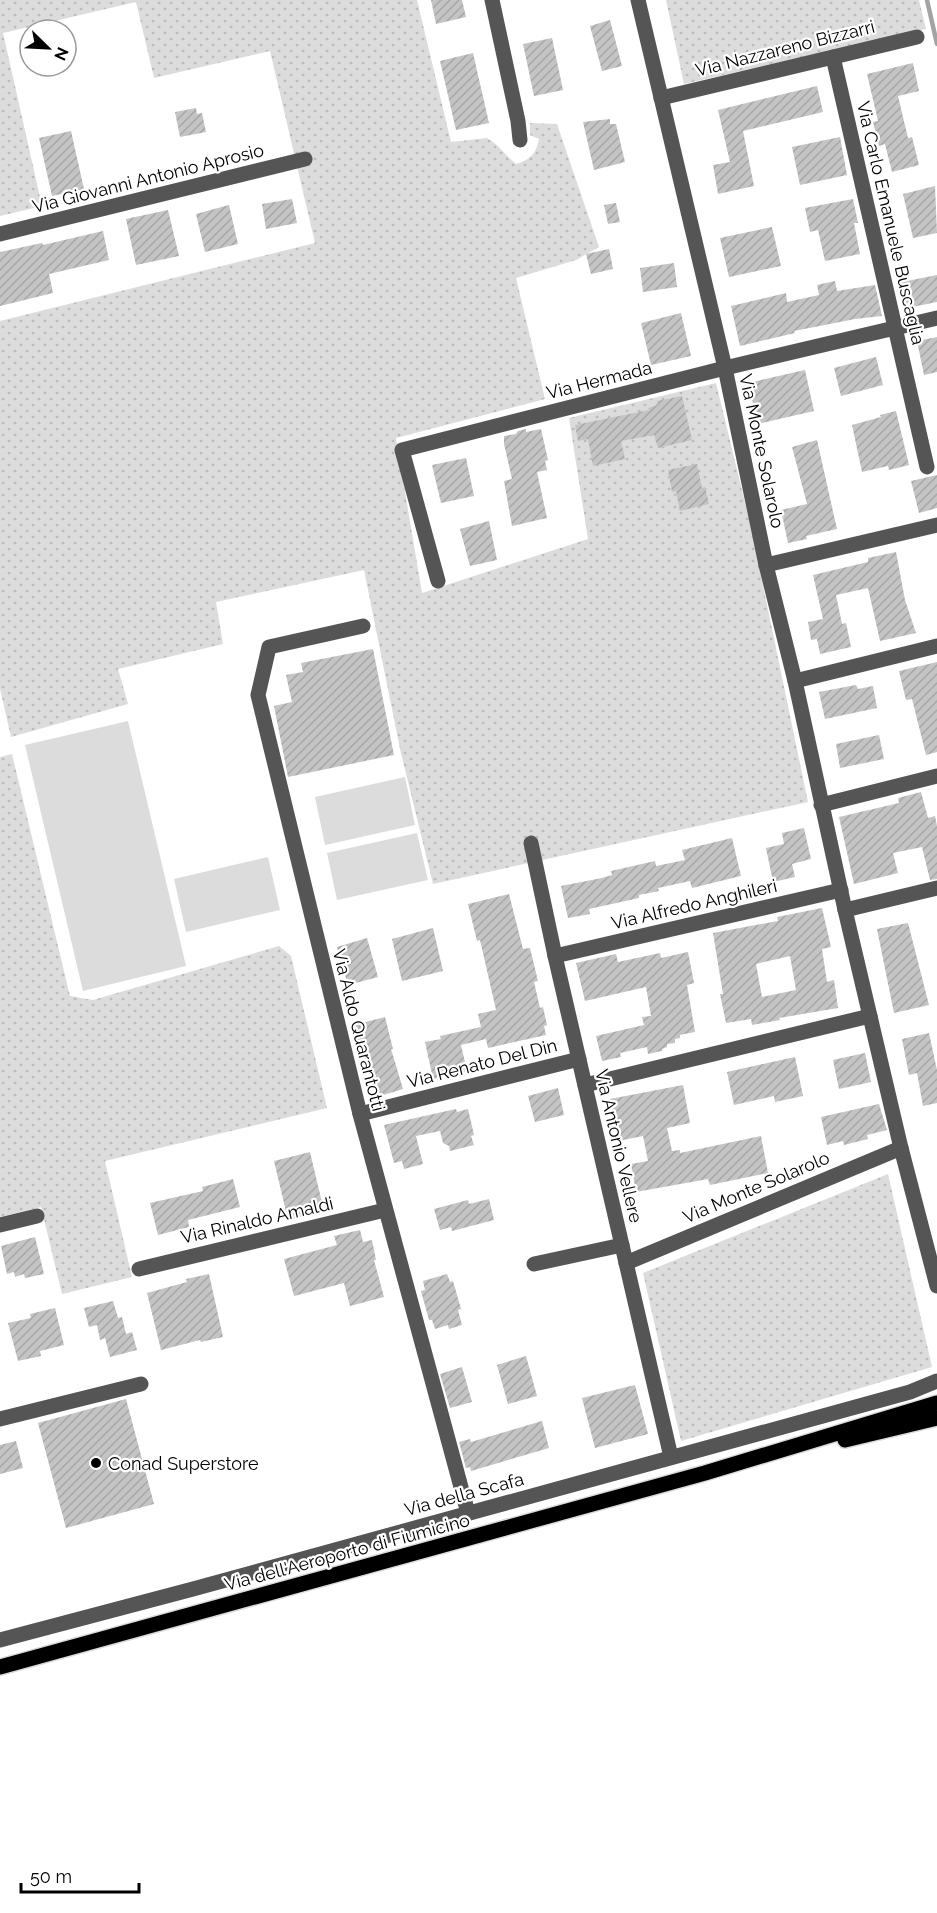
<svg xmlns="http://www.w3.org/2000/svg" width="937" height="1913" font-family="Raleway,sans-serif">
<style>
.grass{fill:url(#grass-dots)}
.park{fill:#dcdcdc}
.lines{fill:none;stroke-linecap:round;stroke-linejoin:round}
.stream{stroke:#a3a3a3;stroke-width:4.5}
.building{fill:url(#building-hatch);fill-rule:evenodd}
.major-casing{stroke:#dbdbdb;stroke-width:18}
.minor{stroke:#555;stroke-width:15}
.major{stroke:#000;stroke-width:15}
.poi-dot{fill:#000;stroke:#fff;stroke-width:2}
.labels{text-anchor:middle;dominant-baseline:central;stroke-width:4.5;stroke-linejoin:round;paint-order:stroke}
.street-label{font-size:18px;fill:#000;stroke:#fff}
.poi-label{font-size:18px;fill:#000;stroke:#fff;text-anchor:start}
</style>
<defs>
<pattern id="grass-dots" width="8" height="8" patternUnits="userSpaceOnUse" patternTransform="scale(1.5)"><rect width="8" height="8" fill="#dcdcdc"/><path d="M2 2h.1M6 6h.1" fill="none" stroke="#bbb" stroke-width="1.8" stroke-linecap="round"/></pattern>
<pattern id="building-hatch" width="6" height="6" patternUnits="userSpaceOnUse" patternTransform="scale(1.5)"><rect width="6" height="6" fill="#c4c4c4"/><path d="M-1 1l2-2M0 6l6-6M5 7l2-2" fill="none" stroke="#a7a7a7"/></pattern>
</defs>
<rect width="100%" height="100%" fill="#fff"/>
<!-- grass -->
<g class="grass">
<path d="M0 0H417L451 142 487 138C499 145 505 155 516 164 530 160 536 154 539 139L530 135V123L557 124 599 247 576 260 516 278 545 399 396 438 422 593 588 539 569 418 716 383 750 523 808 802 433 884 400 749 364 570 216 602 223 644 118 669 128 704 11 737 0 689V321L315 243 270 51 154 78 136 2 3 33 42 206 0 216Z"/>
<path d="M666 0H919L926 29 684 84Z"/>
<path d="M12 754 70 996 93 1000 279 946 291 956 327 1108 105 1161 132 1277 62 1294 41 1207 0 1217V757Z"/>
<path d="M888 1174 932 1367 681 1441 643 1273Z"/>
</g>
<!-- park -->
<g class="park">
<path d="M128 721 186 966 83 991 25 745Z"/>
<path d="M405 777 415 825 325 845 315 797Z"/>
<path d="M417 833 428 880 337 900 327 853Z"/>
<path d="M268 857 280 910 186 932 174 879Z"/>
</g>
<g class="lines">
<!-- stream -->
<path class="stream" d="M927 0 937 44"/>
</g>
<!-- building -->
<g class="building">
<path d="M431 0H462L466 17 436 24Z"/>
<path d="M610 20 622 66 602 71 590 26Z"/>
<path d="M552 38 563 90 534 96 523 44Z"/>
<path d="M473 53 489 123 456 130 440 61Z"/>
<path d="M913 63 919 91 898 96 908 138 912 137 919 165 892 172 885 144 879 146 873 122 878 121 867 74Z"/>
<path d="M817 86 823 112 743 131 754 186 718 194 713 165 730 162 718 110Z"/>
<path d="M196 108 197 114 202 113 206 132 180 137 175 112Z"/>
<path d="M610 119V124H616L625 162 594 170 583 122Z"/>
<path d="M71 131 84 189 52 196 39 138Z"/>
<path d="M840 137 847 175 800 185 792 147Z"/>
<path d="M935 186 937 233 913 238 903 194Z"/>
<path d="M292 199 297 223 266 229 262 204Z"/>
<path d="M853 199 858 223H854L860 254 825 261 818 230 810 232 805 208Z"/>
<path d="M616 203 620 222 608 224 604 205Z"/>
<path d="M229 205 238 244 205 252 196 214Z"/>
<path d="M168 210 179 256 136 265 126 219Z"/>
<path d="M772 227 781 266 729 277 720 238Z"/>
<path d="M103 231 109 260 49 274 53 293 0 306V252L42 243 43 245Z"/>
<path d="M609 249 613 269 591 274 586 254Z"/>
<path d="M674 263 677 287 643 292 640 268Z"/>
<path d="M937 275V302L907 308 902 282Z"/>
<path d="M835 281 837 291 875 285 882 316 855 319 794 331 795 333 740 346 731 306 786 293 787 302 819 295 817 285Z"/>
<path d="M681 313 691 356 651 365 641 323Z"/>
<path d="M937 337V372L924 375 917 341Z"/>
<path d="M876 357 883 385 841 396 834 368Z"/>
<path d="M805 370 814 411 758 424 748 383Z"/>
<path d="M682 396 692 440 658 448 654 435 621 441 625 459 593 466 588 439 578 441 575 425 649 410 648 408 658 405 657 401Z"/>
<path d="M896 411 909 465 889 470 888 466 862 472 852 425 881 417 880 415Z"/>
<path d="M526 429V432L541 429 548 460 545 461 547 470 537 472 547 518 512 526 504 481 512 479 504 444V436L516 434 518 431Z"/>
<path d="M817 440 837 529 806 536 807 539 788 543 781 510 807 504 792 447Z"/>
<path d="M466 458 474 496 441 503 432 465Z"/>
<path d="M697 464 702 488 705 487 709 504 680 511 676 491 672 492 668 470Z"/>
<path d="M937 475V508L919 513 911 481Z"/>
<path d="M489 521 497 560 470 566 460 529Z"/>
<path d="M896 552 905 600 916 633 880 641 868 588 836 595 842 624 846 623 851 647 820 654 817 639 811 640 808 622 823 619 813 575 868 562V558Z"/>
<path d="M373 649 394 755 288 777 274 706 292 702 286 675 303 672 301 663Z"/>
<path d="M937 662V752L926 755 912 699 906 700 899 671Z"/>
<path d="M856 685 858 689 873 686 877 708 825 719 819 692Z"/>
<path d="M879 735 884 759 840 768 836 744Z"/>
<path d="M921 792 928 818 935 816 937 826V879L930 880 922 847 893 853 898 873 854 884 839 817 899 803 898 798Z"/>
<path d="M804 828 811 859 792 864 795 877 773 882 766 848 784 844 782 833Z"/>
<path d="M732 838 741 876 692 888 690 881 658 888 659 891 639 895V898L589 909 590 914 568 918 561 886 602 878 612 875 611 871 655 861 656 866 685 860 682 850Z"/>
<path d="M509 894 523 949 530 948 538 981 534 982 540 1008 543 1007 547 1025 544 1026 546 1035 488 1048 486 1039 461 1045 467 1071 433 1079 425 1042 441 1039 440 1036 481 1027 478 1014 496 1010 480 940 477 941 468 904Z"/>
<path d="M822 908 831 947 822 949 827 982 834 980 838 1008 779 1018 780 1020 752 1025 751 1019 726 1023 720 994H723L713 933 778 921 777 917ZM790 956 796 990 762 997 756 964Z"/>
<path d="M908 923 929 1005 894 1013 877 929Z"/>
<path d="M433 928 443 971 402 981 392 939Z"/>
<path d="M367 938 378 977 348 985 337 947Z"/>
<path d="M688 952 694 983 687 985 695 1032 680 1035V1038L675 1039V1043L667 1044V1047L662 1049V1051L648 1054 647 1047 620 1053 621 1057 602 1061 596 1036 644 1025 642 1017 651 1016 646 987 585 1001 576 963 616 954 618 962 660 953 661 958Z"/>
<path d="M385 1017 393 1049H391L403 1089 377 1097 364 1056 362 1057 354 1025Z"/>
<path d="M929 1033 937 1070V1103L923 1106 917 1073 909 1075 902 1039Z"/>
<path d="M865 1053 871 1082 839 1089 833 1060Z"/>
<path d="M795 1057 803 1096 775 1102 774 1096 734 1105 727 1072Z"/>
<path d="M683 1085 690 1123 667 1128 672 1151 680 1150V1153L761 1136 768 1173 710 1185 708 1179 636 1192 631 1164 648 1161 643 1136 618 1141 610 1099Z"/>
<path d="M558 1088 564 1115 535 1122 528 1096Z"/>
<path d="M879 1104 887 1130 867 1135 868 1139 844 1145 843 1141 827 1145 821 1117Z"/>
<path d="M456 1109 457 1112 468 1109 474 1135 471 1136 474 1145 450 1151 449 1146 443 1143 440 1131 416 1136 423 1164 404 1169 402 1161 394 1163 384 1125Z"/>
<path d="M310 1152 324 1211 288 1220 274 1161Z"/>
<path d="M233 1179 240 1207 188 1220 189 1227 158 1235 150 1203 203 1191 202 1187Z"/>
<path d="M489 1199 494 1220 452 1231 451 1227 440 1230 434 1209 468 1200 469 1204Z"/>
<path d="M360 1230 363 1242 372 1240 376 1260H374L384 1297 350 1306 344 1283 294 1296 284 1259 337 1245 334 1236Z"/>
<path d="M35 1237 44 1274 25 1278 24 1274 15 1277 14 1272 7 1274 1 1246Z"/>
<path d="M209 1274 223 1337 201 1342 200 1340 161 1350 147 1293 187 1282 186 1279Z"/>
<path d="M447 1274 450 1282 453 1281 461 1309 458 1310 462 1325 449 1329 448 1325 435 1329 432 1320H429L421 1291 425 1290 423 1281Z"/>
<path d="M113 1301 118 1318 122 1317 126 1334 132 1332 137 1350 110 1357 105 1338 100 1340 97 1325 89 1327 84 1308Z"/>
<path d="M55 1308 64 1345 40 1351 41 1356 18 1361 8 1323 31 1318 30 1314Z"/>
<path d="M526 1356 537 1396 508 1404 497 1365Z"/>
<path d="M462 1367 472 1402 450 1408 440 1374Z"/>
<path d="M635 1385 648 1434 595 1448 582 1398Z"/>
<path d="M126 1399 154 1504 66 1528 38 1423Z"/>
<path d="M542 1421 549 1448 471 1471 470 1467 466 1468 459 1442 470 1439 471 1442Z"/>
<path d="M16 1441 23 1468 0 1474V1445Z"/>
</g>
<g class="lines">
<defs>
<g id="major">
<path d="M845 1440 937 1418"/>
<path d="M0 1667 705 1473 937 1403"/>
</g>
</defs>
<!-- major casing -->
<use href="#major" class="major-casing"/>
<!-- minor -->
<g class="minor">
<path d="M492 0 518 121 520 140"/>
<path d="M638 0 725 368 766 565 795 681 845 910 901 1148 937 1286"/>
<path d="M833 57 927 467"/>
<path d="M661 98 917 37"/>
<path d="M0 234 305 159"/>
<path d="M766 565 937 525"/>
<path d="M438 581 402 450 725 368 937 318"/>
<path d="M363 626 269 647 258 695 360 1114 468 1513"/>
<path d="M795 681 937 646"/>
<path d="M821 805 937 776"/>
<path d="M531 843 555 956 671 1457"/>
<path d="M845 910 937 888"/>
<path d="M555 956 841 890"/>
<path d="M585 1085 870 1016"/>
<path d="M360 1114 579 1059"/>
<path d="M0 1225 37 1216"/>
<path d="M626 1263 901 1148"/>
<path d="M534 1264 622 1245"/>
<path d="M139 1269 385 1210"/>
<path d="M0 1419 141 1384"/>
<path d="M0 1640 193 1589 910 1392 937 1381"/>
</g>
<!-- major -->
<use href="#major" class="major"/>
</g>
<!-- markers -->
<circle class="poi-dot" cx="96" cy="1463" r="6"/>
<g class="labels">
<!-- street labels -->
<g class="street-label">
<text transform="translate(785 48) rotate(-14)">Via Nazzareno Bizzarri</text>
<text transform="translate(148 178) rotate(-14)">Via Giovanni Antonio Aprosio</text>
<text transform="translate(891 223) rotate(77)">Via Carlo Emanuele Buscaglia</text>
<text transform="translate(599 380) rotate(-14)">Via Hermada</text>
<text transform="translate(762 451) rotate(78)">Via Monte Solarolo</text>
<text transform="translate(694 904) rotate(-13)">Via Alfredo Anghileri</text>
<text transform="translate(359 1030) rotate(76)">Via Aldo Quarantotti</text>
<text transform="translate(482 1063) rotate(-14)">Via Renato Del Din</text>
<text transform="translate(619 1146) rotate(77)">Via Antonio Vellere</text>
<text transform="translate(756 1187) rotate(-23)">Via Monte Solarolo</text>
<text transform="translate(257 1220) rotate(-13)">Via Rinaldo Amaldi</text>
<text transform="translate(464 1494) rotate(-15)">Via della Scafa</text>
<text transform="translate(347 1552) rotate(-15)">Via dell'Aeroporto di Fiumicino</text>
</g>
<!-- poi labels -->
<g class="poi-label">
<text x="108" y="1463">Conad Superstore</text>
</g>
</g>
<!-- north arrow -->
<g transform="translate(48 48) rotate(114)"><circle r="28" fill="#ffffff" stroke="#999999" stroke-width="1.5"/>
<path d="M0-4.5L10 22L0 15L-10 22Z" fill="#000000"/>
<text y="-9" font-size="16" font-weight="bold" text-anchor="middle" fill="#000000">N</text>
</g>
<!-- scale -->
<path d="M21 1883v9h118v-9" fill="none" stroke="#000000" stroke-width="3"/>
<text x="30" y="1883" font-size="18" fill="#000000" stroke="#ffffff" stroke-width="4.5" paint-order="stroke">50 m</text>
</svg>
